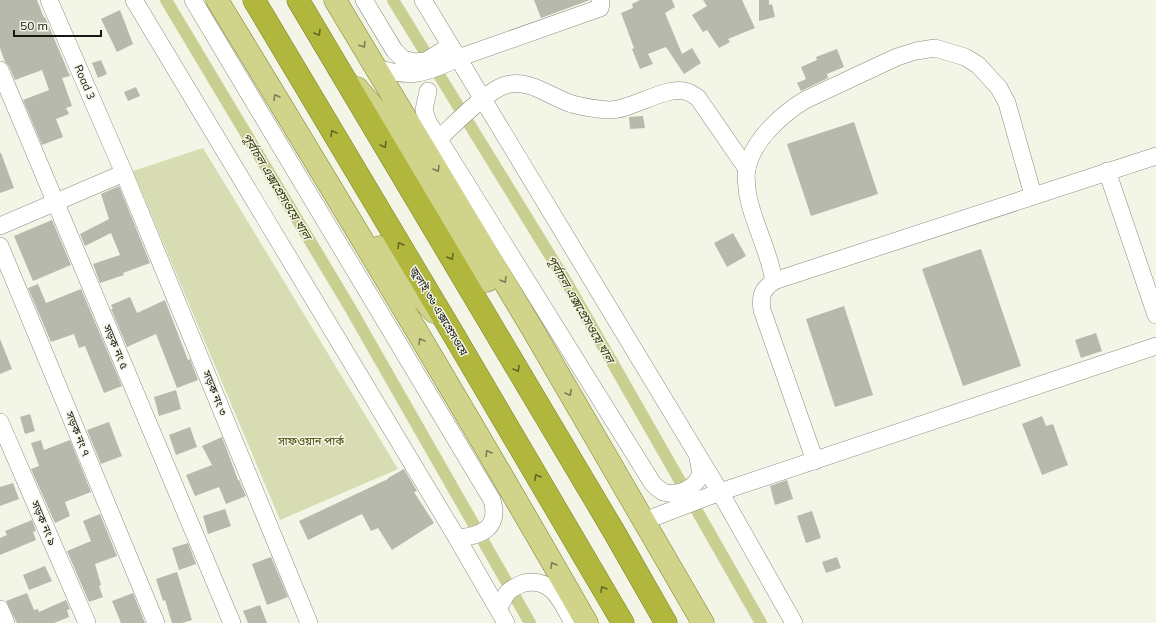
<svg xmlns="http://www.w3.org/2000/svg" width="1156" height="623" font-family="Mulish,'Noto Sans Bengali',sans-serif">
<style>
.green{fill:#d8dcb3}
.lines{fill:none;stroke-linecap:round;stroke-linejoin:round}
.canal{stroke:#c9ce91;stroke-width:12}
.building{fill:#b7b9ac}
.minor-casing{stroke:#8a8c7f;stroke-width:18}
.major-casing{stroke:#7b7f2d;stroke-width:23}
.highway-casing{stroke:#7b7f2d;stroke-width:23}
.minor{stroke:#fff;stroke-width:17}
.major{stroke:#d0d48a;stroke-width:22}
.highway{stroke:#b1b73c;stroke-width:22}
.oneway{stroke:#646627}
.oneway2{stroke:#7c7e54}
.labels{text-anchor:middle;dominant-baseline:central;stroke-width:3;stroke-linejoin:round;paint-order:stroke}
.street-label{font-size:11px;fill:#161612;stroke:#f3f5e7}
.park-label{font-size:11px;fill:#474900;stroke:#f3f5e7}
.water-label{font-size:12px;font-style:italic;fill:#363808;stroke:#f3f5e7}
</style>
<rect width="100%" height="100%" fill="#f3f5e7"/>
<!-- green -->
<path class="green" d="M203 148 398 469 280 520 133 171Z"/>
<g class="lines">
<!-- canal -->
<g class="canal">
<path d="M166 0 349 306 530 623"/>
<path d="M393 0 567 283 761 623"/>
</g>
</g>
<!-- building -->
<g class="building">
<path d="M0 0H37L44 18 45 17 70 76 62 78 72 106 66 108 69 114 56 119 63 137 42 145 23 100 49 90 42 70 15 80 9 66 5 62 0 48Z"/>
<path d="M534 0H590L541 18Z"/>
<path d="M640 0H672L675 7 665 13 682 54 692 48 701 63 684 74 666 47 648 54 653 64 640 69 632 49 634 48 621 13 633 8 632 4Z"/>
<path d="M703 0H742L755 28 728 39 730 42 719 48 707 30 703 32 692 15 707 6Z"/>
<path d="M759 0H769V5L772 4 775 17 759 21Z"/>
<path d="M120 10 133 44 117 52 101 19Z"/>
<path d="M837 49 844 67 827 74 828 78 801 91 797 83 806 79 801 67 817 60 816 57Z"/>
<path d="M101 60 107 74 98 78 92 63Z"/>
<path d="M136 87 140 96 128 101 124 92Z"/>
<path d="M643 116 645 128 630 129 629 117Z"/>
<path d="M854 122 878 194 811 216 787 144Z"/>
<path d="M0 153H1L14 188 0 193Z"/>
<path d="M119 186 150 263 123 273 124 275 100 283 93 264 120 255 111 233 85 246 80 234 109 219 101 194Z"/>
<path d="M52 220 71 265 33 281 14 236Z"/>
<path d="M733 233 746 256 727 267 714 243Z"/>
<path d="M981 249 1021 366 963 386 922 269Z"/>
<path d="M38 284 46 303 81 289 122 386 104 393 85 346 79 348 74 334 51 342 28 288Z"/>
<path d="M130 297 137 313 165 300 188 360 190 359 198 380 177 388 156 334 127 347 111 309H113L111 305Z"/>
<path d="M844 306 873 395 835 407 806 319Z"/>
<path d="M1096 333 1102 351 1081 358 1075 340Z"/>
<path d="M0 339 12 369 0 374Z"/>
<path d="M176 390 181 409 159 416 154 397Z"/>
<path d="M30 414 35 431 25 434 20 417Z"/>
<path d="M1042 416 1046 426 1053 424 1068 465 1042 475 1022 424Z"/>
<path d="M109 422 122 456 101 464 87 430Z"/>
<path d="M190 427 197 447 176 455 169 435Z"/>
<path d="M222 437 238 480H239L246 496 226 504 219 487 195 496 186 475 212 465 202 446Z"/>
<path d="M41 440 44 450 70 440 91 492 65 502 70 516 55 523 31 469 39 466 31 443Z"/>
<path d="M404 469 417 491 414 492 434 523 392 550 378 528 371 531 362 514 308 540 299 521 388 479V478Z"/>
<path d="M787 480 793 499 775 505 770 486Z"/>
<path d="M13 483 19 499 0 506V487Z"/>
<path d="M225 509 231 526 208 534 203 516Z"/>
<path d="M812 511 821 538 806 543 797 516Z"/>
<path d="M100 514 117 556 95 564 101 585 99 586 103 597 89 602 67 551 91 541 83 521Z"/>
<path d="M32 520 36 531 33 532 36 540 0 555V538L7 535 5 531Z"/>
<path d="M188 543 196 564 179 570 172 548Z"/>
<path d="M271 557 288 597 267 605 252 564Z"/>
<path d="M837 557 841 568 826 573 822 562Z"/>
<path d="M45 566 52 581 29 590 23 575Z"/>
<path d="M177 572 192 620 182 623H172L165 600 163 601 156 579Z"/>
<path d="M27 593 34 610 38 609 39 612 66 600 70 609 67 610 69 617 54 623H17L6 601Z"/>
<path d="M133 593 145 623H121L112 601Z"/>
<path d="M260 605 267 623H248L243 611Z"/>
</g>
<g class="lines">
<defs>
<g id="minor">
<path d="M49 0 124 173 309 623"/>
<path d="M134 0 457 538 506 623"/>
<path d="M193 0 492 500C500 528 482 536 457 538"/>
<path d="M364 0 394 50 403 59 414 62 426 61 450 46"/>
<path d="M423 0 720 492 794 623"/>
<path d="M377 68C411 79 427 73 458 58L600 8 601 4 600 0"/>
<path d="M0 70 232 623"/>
<path d="M428 91 424 110 428 122 653 484C656 487 660 490 663 492 679 497 695 488 701 474L698 458"/>
<path d="M431 146C449 130 485 91 506 85 529 78 552 98 572 104 583 107 597 109 608 110 631 111 667 84 688 92 691 93 695 96 698 98L747 169"/>
<path d="M1107 171 1156 315"/>
<path d="M0 226 124 173"/>
<path d="M0 246 156 623"/>
<path d="M774 281C769 251 754 225 748 196 747 188 745 176 747 169 752 141 782 114 805 100L897 57 916 51 935 48 965 57 978 65 999 88 1007 103 1033 195"/>
<path d="M0 422 87 623"/>
<path d="M815 461 762 310C760 295 762 290 774 281L1156 156"/>
<path d="M644 521 720 492 1156 346"/>
<path d="M498 608C502 603 504 597 508 592 512 588 519 585 524 583 553 577 562 603 573 623"/>
<path d="M0 609 6 623"/>
</g>
<g id="major">
<path d="M217 0C343 206 467 413 587 623"/>
<path d="M335 0 533 330 703 623"/>
<path d="M357 88 388 124 487 281"/>
<path d="M380 247 388 259 434 312"/>
</g>
<g id="highway">
<path d="M254 0 452 332 623 623"/>
<path d="M298 0 613 530 666 623"/>
</g>
</defs>
<!-- minor casing -->
<use href="#minor" class="minor-casing"/>
<!-- major casing -->
<use href="#major" class="major-casing"/>
<!-- highway casing -->
<use href="#highway" class="highway-casing"/>
<!-- minor -->
<use href="#minor" class="minor"/>
<!-- major -->
<use href="#major" class="major"/>
<!-- highway -->
<use href="#highway" class="highway"/>
</g>
<!-- one-way arrows -->
<defs><path id="oneway-chevron" d="M-2-3.5L2.5 0L-2 3.5" fill="none" stroke-width="1.6" stroke-linecap="round" stroke-linejoin="round"/></defs>
<g class="oneway">
<use href="#oneway-chevron" transform="translate(318 33) rotate(59)"/>
<use href="#oneway-chevron" transform="translate(333 133) rotate(-121)"/>
<use href="#oneway-chevron" transform="translate(384 145) rotate(59)"/>
<use href="#oneway-chevron" transform="translate(400 245) rotate(-121)"/>
<use href="#oneway-chevron" transform="translate(451 257) rotate(59)"/>
<use href="#oneway-chevron" transform="translate(517 369) rotate(59)"/>
<use href="#oneway-chevron" transform="translate(537 477) rotate(-120)"/>
<use href="#oneway-chevron" transform="translate(603 589) rotate(-120)"/>
</g>
<g class="oneway2">
<use href="#oneway-chevron" transform="translate(363 45) rotate(58)"/>
<use href="#oneway-chevron" transform="translate(276 97) rotate(-121)"/>
<use href="#oneway-chevron" transform="translate(437 169) rotate(59)"/>
<use href="#oneway-chevron" transform="translate(504 280) rotate(59)"/>
<use href="#oneway-chevron" transform="translate(421 341) rotate(-121)"/>
<use href="#oneway-chevron" transform="translate(569 393) rotate(60)"/>
<use href="#oneway-chevron" transform="translate(488 453) rotate(-121)"/>
<use href="#oneway-chevron" transform="translate(553 565) rotate(-120)"/>
</g>
<g class="labels">
<!-- street labels -->
<g class="street-label">
<text transform="translate(85 82) rotate(67)">Road 3</text>
<text transform="translate(439 311) rotate(59)">জুলাই ৩৬ এক্সপ্রেসওয়ে</text>
<text transform="translate(116 347) rotate(67)">সড়ক নং ৫</text>
<text transform="translate(215 393) rotate(68)">সড়ক নং ৩</text>
<text transform="translate(78 434) rotate(68)">সড়ক নং ৭</text>
<text transform="translate(44 523) rotate(67)">সড়ক নং ৯</text>
</g>
<!-- park labels -->
<g class="park-label">
<text x="311" y="441">সাফওয়ান পার্ক</text>
</g>
<!-- water labels -->
<g class="water-label">
<text transform="translate(277 186) rotate(59)">পূর্বাচল এক্সপ্রেসওয়ে খাল</text>
<text transform="translate(581 309) rotate(60)">পূর্বাচল এক্সপ্রেসওয়ে খাল</text>
</g>
</g>
<!-- scale -->
<path d="M14 30v6h87v-6" fill="none" stroke="#161612" stroke-width="2"/>
<text x="20" y="30" font-size="12" fill="#161612" stroke="#f3f5e7" stroke-width="3" paint-order="stroke">50 m</text>
</svg>
